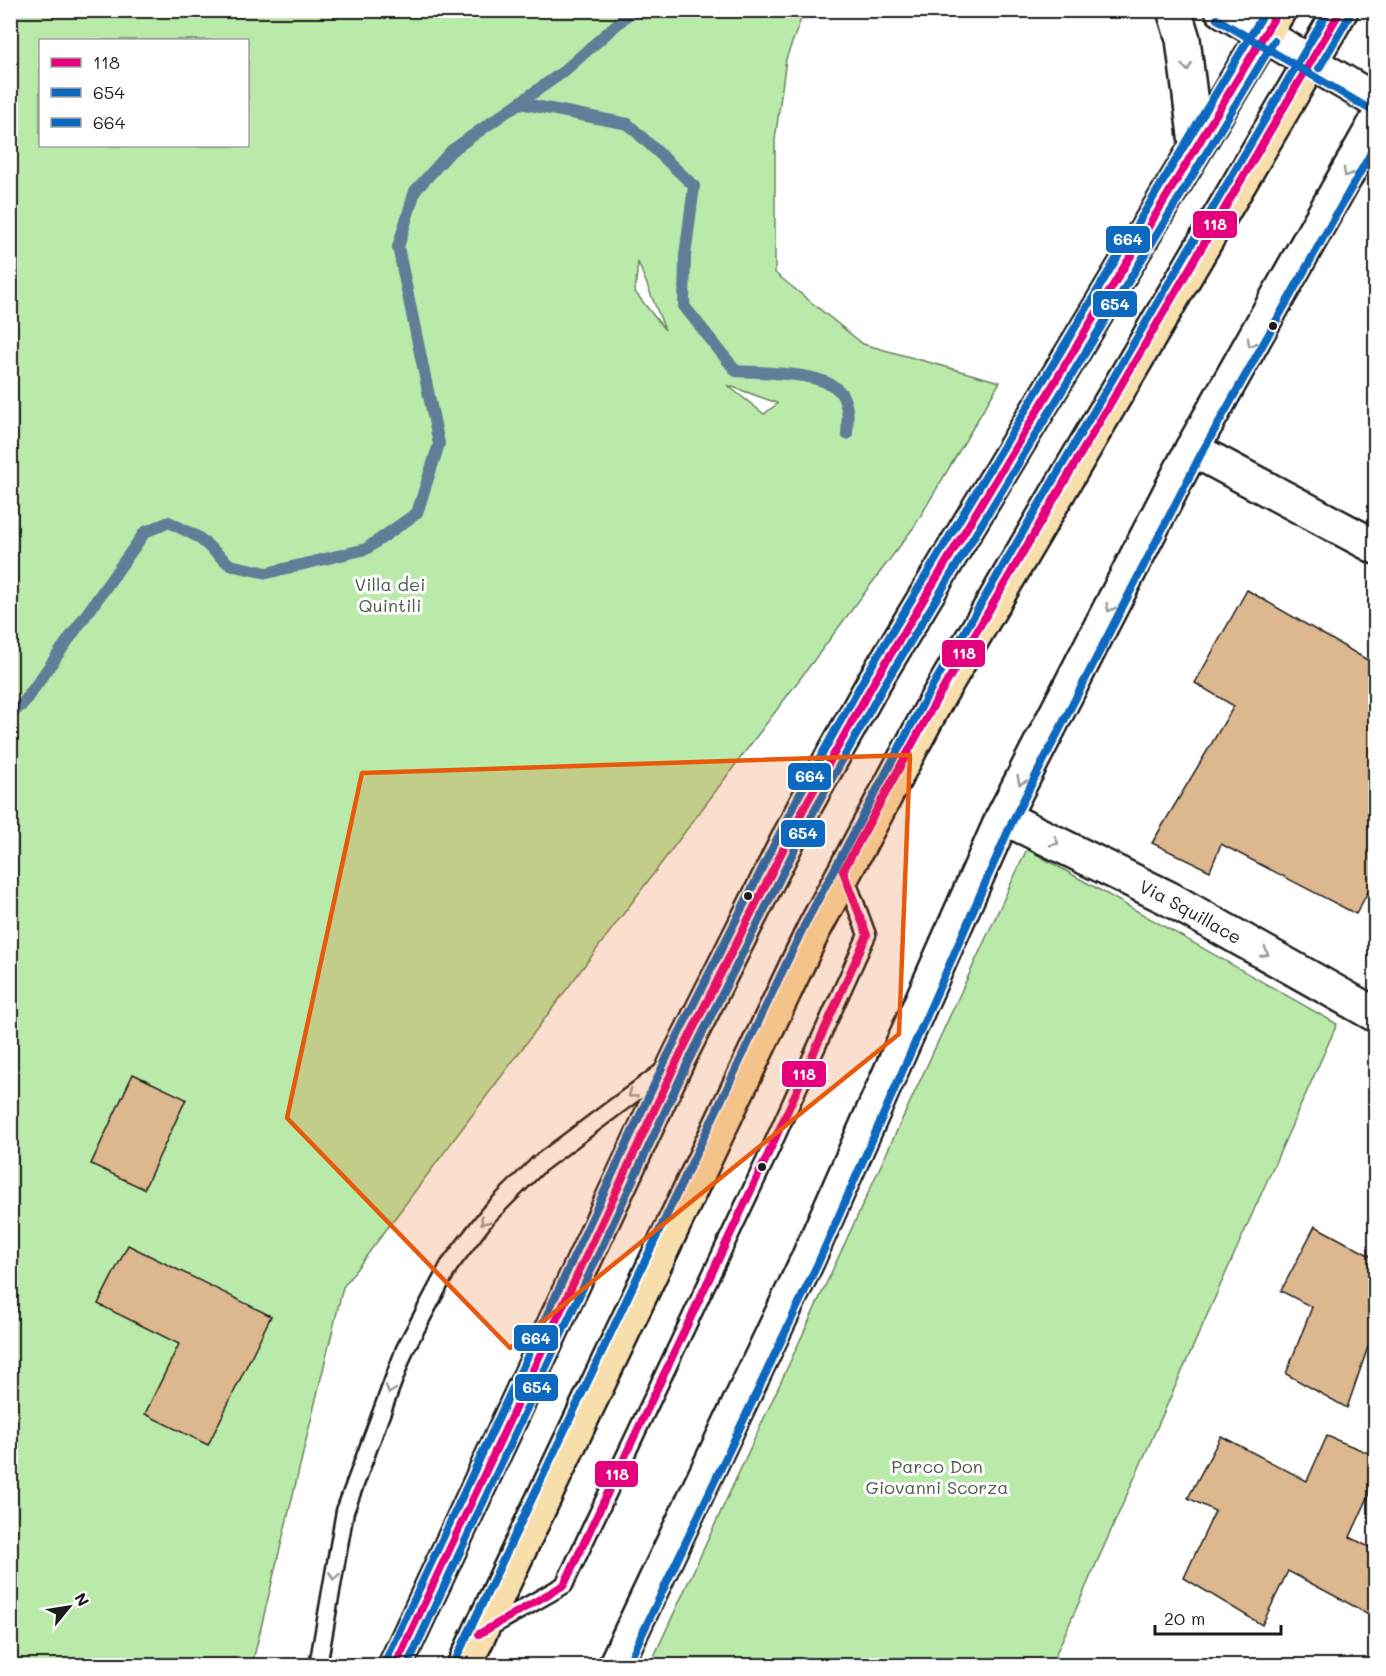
<svg xmlns="http://www.w3.org/2000/svg" width="1386" height="1676" font-family="Mali,sans-serif">
<style>
.green{fill:#baeaa9;stroke:#6b8362;stroke-width:1.5;fill-rule:evenodd}
.lines{fill:none;stroke-linecap:round;stroke-linejoin:round}
.stream{stroke:#607e97;stroke-width:12}
.building{fill:#ddb78e;stroke:#1c1c1c;stroke-width:1.5}
.service-casing{stroke:#1c1c1c;stroke-width:21}
.minor-casing{stroke:#1c1c1c;stroke-width:38}
.primary-casing{stroke:#1c1c1c;stroke-width:38}
.service{stroke:#fff;stroke-width:16}
.minor{stroke:#fff;stroke-width:33}
.primary{stroke:#f8deab;stroke-width:33}
.bus-1-casing{stroke:#fff;stroke-width:12}
.bus-2-casing{stroke:#fff;stroke-width:12}
.bus-3-casing{stroke:#fff;stroke-width:12}
.bus-1{stroke:#e5007d;stroke-width:8}
.bus-2{stroke:#0c69bf;stroke-width:8}
.bus-3{stroke:#0c69bf;stroke-width:8}
.oneway{stroke:#999}
.marked{fill:#e8590c;fill-opacity:0.2;stroke:#e8590c;stroke-width:4.5;stroke-linejoin:round}
.bus-dot{fill:#1c1c1c;stroke:#fff;stroke-width:2}
.labels{text-anchor:middle;dominant-baseline:central;stroke-width:6;stroke-linejoin:round;paint-order:stroke}
.park-label{font-size:18px;fill:#4b5a46;stroke:#fff}
.street-label{font-size:18px;fill:#1c1c1c;stroke:#fff}
.line-badge{stroke:#fff;stroke-width:2}
.badge-label{font-size:16px;text-anchor:middle;font-weight:bold;fill:#fff}
</style>
<rect width="100%" height="100%" fill="#fff"/>
<filter id="ink" filterUnits="userSpaceOnUse"><feTurbulence type="fractalNoise" baseFrequency=".0167" numOctaves="2"/><feDisplacementMap in="SourceGraphic" scale="12" xChannelSelector="R" yChannelSelector="G"/><feConvolveMatrix kernelMatrix="1 2 1 2 8 2 1 2 1" color-interpolation-filters="sRGB"/></filter>
<g filter="url(#ink)">
<!-- green -->
<g class="green">
<path d="M11 11H804L786 59 775 140V273L863 344 1000 382 914 527 343 1287 252 1665 11 1666ZM40 40H248V146H40ZM638 262 665 330 635 292ZM727 385 777 403V404L764 414Z"/>
<path d="M1027 849 1337 1024 1051 1665H650Z"/>
</g>
<g class="lines">
<!-- stream -->
<g class="stream">
<path d="M520 103 628 124 694 186 685 256 684 306 736 371C762 373 826 371 841 393 849 406 848 420 847 434"/>
<path d="M10 714 22 705 145 532 169 522 198 537 230 565 267 573 366 549 417 513 439 444 398 247 415 191 451 151 563 72 633 10"/>
</g>
</g>
<!-- building -->
<g class="building">
<path d="M1247 590 1376 665V877L1356 914 1221 844 1210 871 1152 843 1234 706 1195 683Z"/>
<path d="M133 1074 186 1099 144 1189 91 1164Z"/>
<path d="M1315 1226 1376 1259V1352L1368 1347 1347 1408 1286 1374 1312 1307 1281 1291Z"/>
<path d="M128 1245 271 1316 208 1445 145 1414 179 1344 98 1304Z"/>
<path d="M1221 1436 1307 1481 1327 1436 1376 1456V1480L1350 1537 1376 1551V1618L1288 1571 1262 1625 1184 1578 1215 1511 1188 1498Z"/>
</g>
<g class="lines">
<defs>
<g id="service">
<path d="M485 1630 564 1585 765 1161 867 935 844 873"/>
<path d="M318 1666 345 1511 405 1349 449 1266 488 1215 539 1164 666 1069"/>
</g>
<g id="minor">
<path d="M1174 10 1183 39 1196 144"/>
<path d="M1222 10 1376 101"/>
<path d="M1192 449 1376 547"/>
<path id="s1" d="M1003 817 1168 898 1376 1015"/>
<path d="M615 1666 808 1259 1003 817 1192 449 1376 122"/>
</g>
<g id="primary">
<path d="M395 1666 678 1059 805 806 874 682 1279 10"/>
<path d="M464 1666 813 931 937 699 1341 10"/>
</g>
</defs>
<!-- service casing -->
<use href="#service" class="service-casing"/>
<!-- minor casing -->
<use href="#minor" class="minor-casing"/>
<!-- primary casing -->
<use href="#primary" class="primary-casing"/>
<!-- service -->
<use href="#service" class="service"/>
<!-- minor -->
<use href="#minor" class="minor"/>
<!-- primary -->
<use href="#primary" class="primary"/>
<defs>
<g id="bus-1">
<path d="M843 871 937 699 1341 10"/>
<path d="M479 1634 564 1585 765 1161 867 935 843 871"/>
<path d="M395 1666 678 1059 805 806 874 682 1279 10"/>
</g>
<g id="bus-2">
<path d="M1217 19 1371 110"/>
<path d="M1319 68 1350 15"/>
<path d="M407 1666 687 1064 814 811 883 687 1274 41"/>
<path d="M627 1666 818 1263 1012 822 1201 454 1376 144"/>
</g>
<g id="bus-3">
<path d="M455 1661 804 926 928 694 1329 10"/>
<path d="M385 1662 668 1055 796 801 865 677 1266 10"/>
</g>
</defs>
<!-- bus-1 casing -->
<use href="#bus-1" class="bus-1-casing"/>
<!-- bus-2 casing -->
<use href="#bus-2" class="bus-2-casing"/>
<!-- bus-3 casing -->
<use href="#bus-3" class="bus-3-casing"/>
<!-- bus-1 -->
<use href="#bus-1" class="bus-1"/>
<!-- bus-2 -->
<use href="#bus-2" class="bus-2"/>
<!-- bus-3 -->
<use href="#bus-3" class="bus-3"/>
</g>
<!-- one-way arrows -->
<defs><path id="oneway-chevron" d="M-2-3.5L2.5 0L-2 3.5" fill="none" stroke-width="1.6" stroke-linecap="round" stroke-linejoin="round" transform="scale(1.5)"/></defs>
<g class="oneway">
<use href="#oneway-chevron" transform="translate(1187 67) rotate(82)"/>
<use href="#oneway-chevron" transform="translate(1347 173) rotate(120)"/>
<use href="#oneway-chevron" transform="translate(1251 343) rotate(119)"/>
<use href="#oneway-chevron" transform="translate(1110 608) rotate(117)"/>
<use href="#oneway-chevron" transform="translate(1021 781) rotate(117)"/>
<use href="#oneway-chevron" transform="translate(1055 842) rotate(26)"/>
<use href="#oneway-chevron" transform="translate(1265 953) rotate(29)"/>
<use href="#oneway-chevron" transform="translate(632 1094) rotate(143)"/>
<use href="#oneway-chevron" transform="translate(484 1221) rotate(129)"/>
<use href="#oneway-chevron" transform="translate(390 1390) rotate(110)"/>
<use href="#oneway-chevron" transform="translate(334 1576) rotate(100)"/>
</g>
</g>
<!-- marked area -->
<path class="marked" d="M910 755 899 1034 510 1348 287 1118 362 773Z"/>
<!-- markers -->
<g class="bus-dot">
<circle cx="1273" cy="326" r="5"/>
<circle cx="748" cy="896" r="5"/>
<circle cx="762" cy="1167" r="5"/>
</g>
<g class="labels">
<!-- park labels -->
<g class="park-label">
<text x="390" y="584">Villa dei<tspan x="390" dy="21">Quintili</tspan></text>
<text x="937" y="1466">Parco Don<tspan x="937" dy="21">Giovanni Scorza</tspan></text>
</g>
<!-- street labels -->
<g class="street-label">
<text stroke="none"><textPath href="#s1" startOffset="210">Via Squillace</textPath></text>
</g>
</g>
<g class="line-badge">
<rect x="1192" y="210" width="46" height="29" rx="6" fill="#e5007d"/>
<rect x="1105" y="225" width="46" height="29" rx="6" fill="#0c69bf"/>
<rect x="1092" y="290" width="46" height="28" rx="6" fill="#0c69bf"/>
<rect x="941" y="639" width="45" height="29" rx="6" fill="#e5007d"/>
<rect x="787" y="762" width="45" height="29" rx="6" fill="#0c69bf"/>
<rect x="780" y="819" width="46" height="29" rx="6" fill="#0c69bf"/>
<rect x="781" y="1060" width="46" height="28" rx="6" fill="#e5007d"/>
<rect x="513" y="1324" width="46" height="28" rx="6" fill="#0c69bf"/>
<rect x="514" y="1373" width="45" height="29" rx="6" fill="#0c69bf"/>
<rect x="594" y="1460" width="45" height="28" rx="6" fill="#e5007d"/>
</g>
<g class="badge-label">
<text x="1215" y="230">118</text>
<text x="1128" y="245">664</text>
<text x="1115" y="310">654</text>
<text x="964" y="659">118</text>
<text x="810" y="782">664</text>
<text x="803" y="839">654</text>
<text x="804" y="1080">118</text>
<text x="536" y="1344">664</text>
<text x="537" y="1393">654</text>
<text x="617" y="1480">118</text>
</g>
<!-- margin -->
<rect width="1386" height="1676" fill="none" stroke="#fff" stroke-width="36"/>
<rect x="18" y="18" width="1350" height="1640" fill="none" stroke="#1c1c1c" stroke-width="2" filter="url(#ink)"/>
<!-- legend -->
<rect x="39" y="39" width="210" height="108" fill="#ffffff" stroke="#a4a4a4" stroke-width="1.5"/>
<rect x="51" y="58" width="30" height="9" fill="#e5007d" stroke="#a4a4a4" stroke-width="1.5"/>
<text x="93" y="69" font-size="18" fill="#1c1c1c">118</text>
<rect x="51" y="88" width="30" height="9" fill="#0c69bf" stroke="#a4a4a4" stroke-width="1.5"/>
<text x="93" y="99" font-size="18" fill="#1c1c1c">654</text>
<rect x="51" y="118" width="30" height="9" fill="#0c69bf" stroke="#a4a4a4" stroke-width="1.5"/>
<text x="93" y="129" font-size="18" fill="#1c1c1c">664</text>
<!-- north arrow -->
<g transform="translate(69 1607) rotate(60)" stroke="#ffffff" stroke-width="4.5" paint-order="stroke">
<path d="M0-4.5L10 22L0 15L-10 22Z" fill="#1c1c1c"/>
<text y="-9" font-size="16" font-weight="bold" text-anchor="middle" fill="#1c1c1c">N</text>
</g>
<!-- scale -->
<path d="M1155 1625v9h126v-9" fill="none" stroke="#1c1c1c" stroke-width="3"/>
<text x="1164" y="1625" font-size="18" fill="#1c1c1c" stroke="#ffffff" stroke-width="4.5" paint-order="stroke">20 m</text>
</svg>
